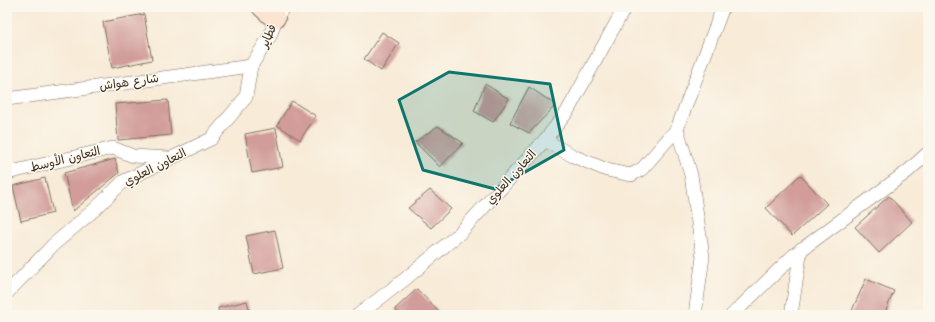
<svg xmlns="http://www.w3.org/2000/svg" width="935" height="322" font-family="'Shantell Sans','Playpen Sans Arabic',sans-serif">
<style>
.building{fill:#d19c9a}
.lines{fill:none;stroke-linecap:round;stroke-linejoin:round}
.street-casing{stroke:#7d6e5f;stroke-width:14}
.secondary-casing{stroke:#7d6e5f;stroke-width:20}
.street{stroke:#fff;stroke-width:13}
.secondary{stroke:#fce5d0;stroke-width:18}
.marked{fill:#0f766e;fill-opacity:0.2;stroke:#0f766e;stroke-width:3;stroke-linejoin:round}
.labels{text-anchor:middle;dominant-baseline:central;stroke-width:3;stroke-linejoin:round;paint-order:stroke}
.street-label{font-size:12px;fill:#3b2a1e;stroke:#fbf7ec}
</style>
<rect width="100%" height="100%" fill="#fbf7ec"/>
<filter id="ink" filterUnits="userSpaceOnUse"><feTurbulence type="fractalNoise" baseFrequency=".025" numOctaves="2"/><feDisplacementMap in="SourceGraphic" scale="8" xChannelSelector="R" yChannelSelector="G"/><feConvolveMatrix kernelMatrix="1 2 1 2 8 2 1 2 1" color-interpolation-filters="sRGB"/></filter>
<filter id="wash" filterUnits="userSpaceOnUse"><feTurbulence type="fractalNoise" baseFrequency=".012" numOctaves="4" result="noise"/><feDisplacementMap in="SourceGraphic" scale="16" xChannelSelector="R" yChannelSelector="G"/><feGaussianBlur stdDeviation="0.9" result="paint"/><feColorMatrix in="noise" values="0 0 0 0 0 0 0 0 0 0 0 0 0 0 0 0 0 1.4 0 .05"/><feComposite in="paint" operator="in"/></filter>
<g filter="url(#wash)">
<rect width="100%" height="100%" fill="#f8ebd8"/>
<g id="blocks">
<!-- building -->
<g class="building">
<path d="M144 14 152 60 112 68 103 22Z"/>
<path d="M382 32 399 43 381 71 364 59Z"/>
<path d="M485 84 509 99 493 122 474 111Z"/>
<path d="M529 87 556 105 529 133 510 123Z"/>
<path d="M168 100 171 135 118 140 115 104Z"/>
<path d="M292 101 316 116 300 140 277 125Z"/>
<path d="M438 126 463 143 440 167 415 142Z"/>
<path d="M276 128 283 167 252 173 245 134Z"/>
<path d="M115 159 119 173 73 211 64 173Z"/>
<path d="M800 175 827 204 792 236 766 208Z"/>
<path d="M45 178 53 213 21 221 13 186Z"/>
<path d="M430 190 451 209 431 228 408 208Z"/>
<path d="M889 196 912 222 879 253 855 227Z"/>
<path d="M275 230 283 268 254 274 246 236Z"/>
<path d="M866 279 894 291 884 315H850Z"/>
<path d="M417 289 440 313 439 315H400L395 309Z"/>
<path d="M247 301 251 315H219L218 308Z"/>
</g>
</g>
</g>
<g filter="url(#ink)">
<use href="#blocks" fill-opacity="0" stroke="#7d6e5f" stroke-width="1"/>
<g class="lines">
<defs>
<g id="street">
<path d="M7 99 251 66"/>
<path d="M677 129 691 175 703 257 695 315"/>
<path d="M545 140 573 156 607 170 631 175 642 169 677 129 723 7"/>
<path d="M7 173 113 148 133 156 169 158"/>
<path d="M7 293 53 245 94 210 124 181 211 139 246 97 251 66 270 36 276 18 284 7"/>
<path d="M358 315 404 280 460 233 545 140 567 112 625 7"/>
<path d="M732 315 794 255 908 171 928 153"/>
<path d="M791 315 801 249"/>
</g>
<path id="secondary" d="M261 7 272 17 276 18"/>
</defs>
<!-- street casing -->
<use href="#street" class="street-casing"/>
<!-- secondary casing -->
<use href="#secondary" class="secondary-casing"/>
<!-- street -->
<use href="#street" class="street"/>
<!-- secondary -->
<use href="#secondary" class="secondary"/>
</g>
</g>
<!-- marked area -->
<path class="marked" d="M449 72 550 84 564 150 495 189 423 170 399 100Z"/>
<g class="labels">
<!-- street labels -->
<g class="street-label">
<text transform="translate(268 36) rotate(-66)">فطاير</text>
<text transform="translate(129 82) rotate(-8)">شارع هواش</text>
<text transform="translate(65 159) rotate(-14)">التعاون الأوسط</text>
<text transform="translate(155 167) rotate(-27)">التعاون العلوي</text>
<text transform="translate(511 177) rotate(-48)">التعاون العلوي</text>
</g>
</g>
<!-- margin -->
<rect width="935" height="322" fill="none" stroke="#fbf7ec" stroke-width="24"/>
</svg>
